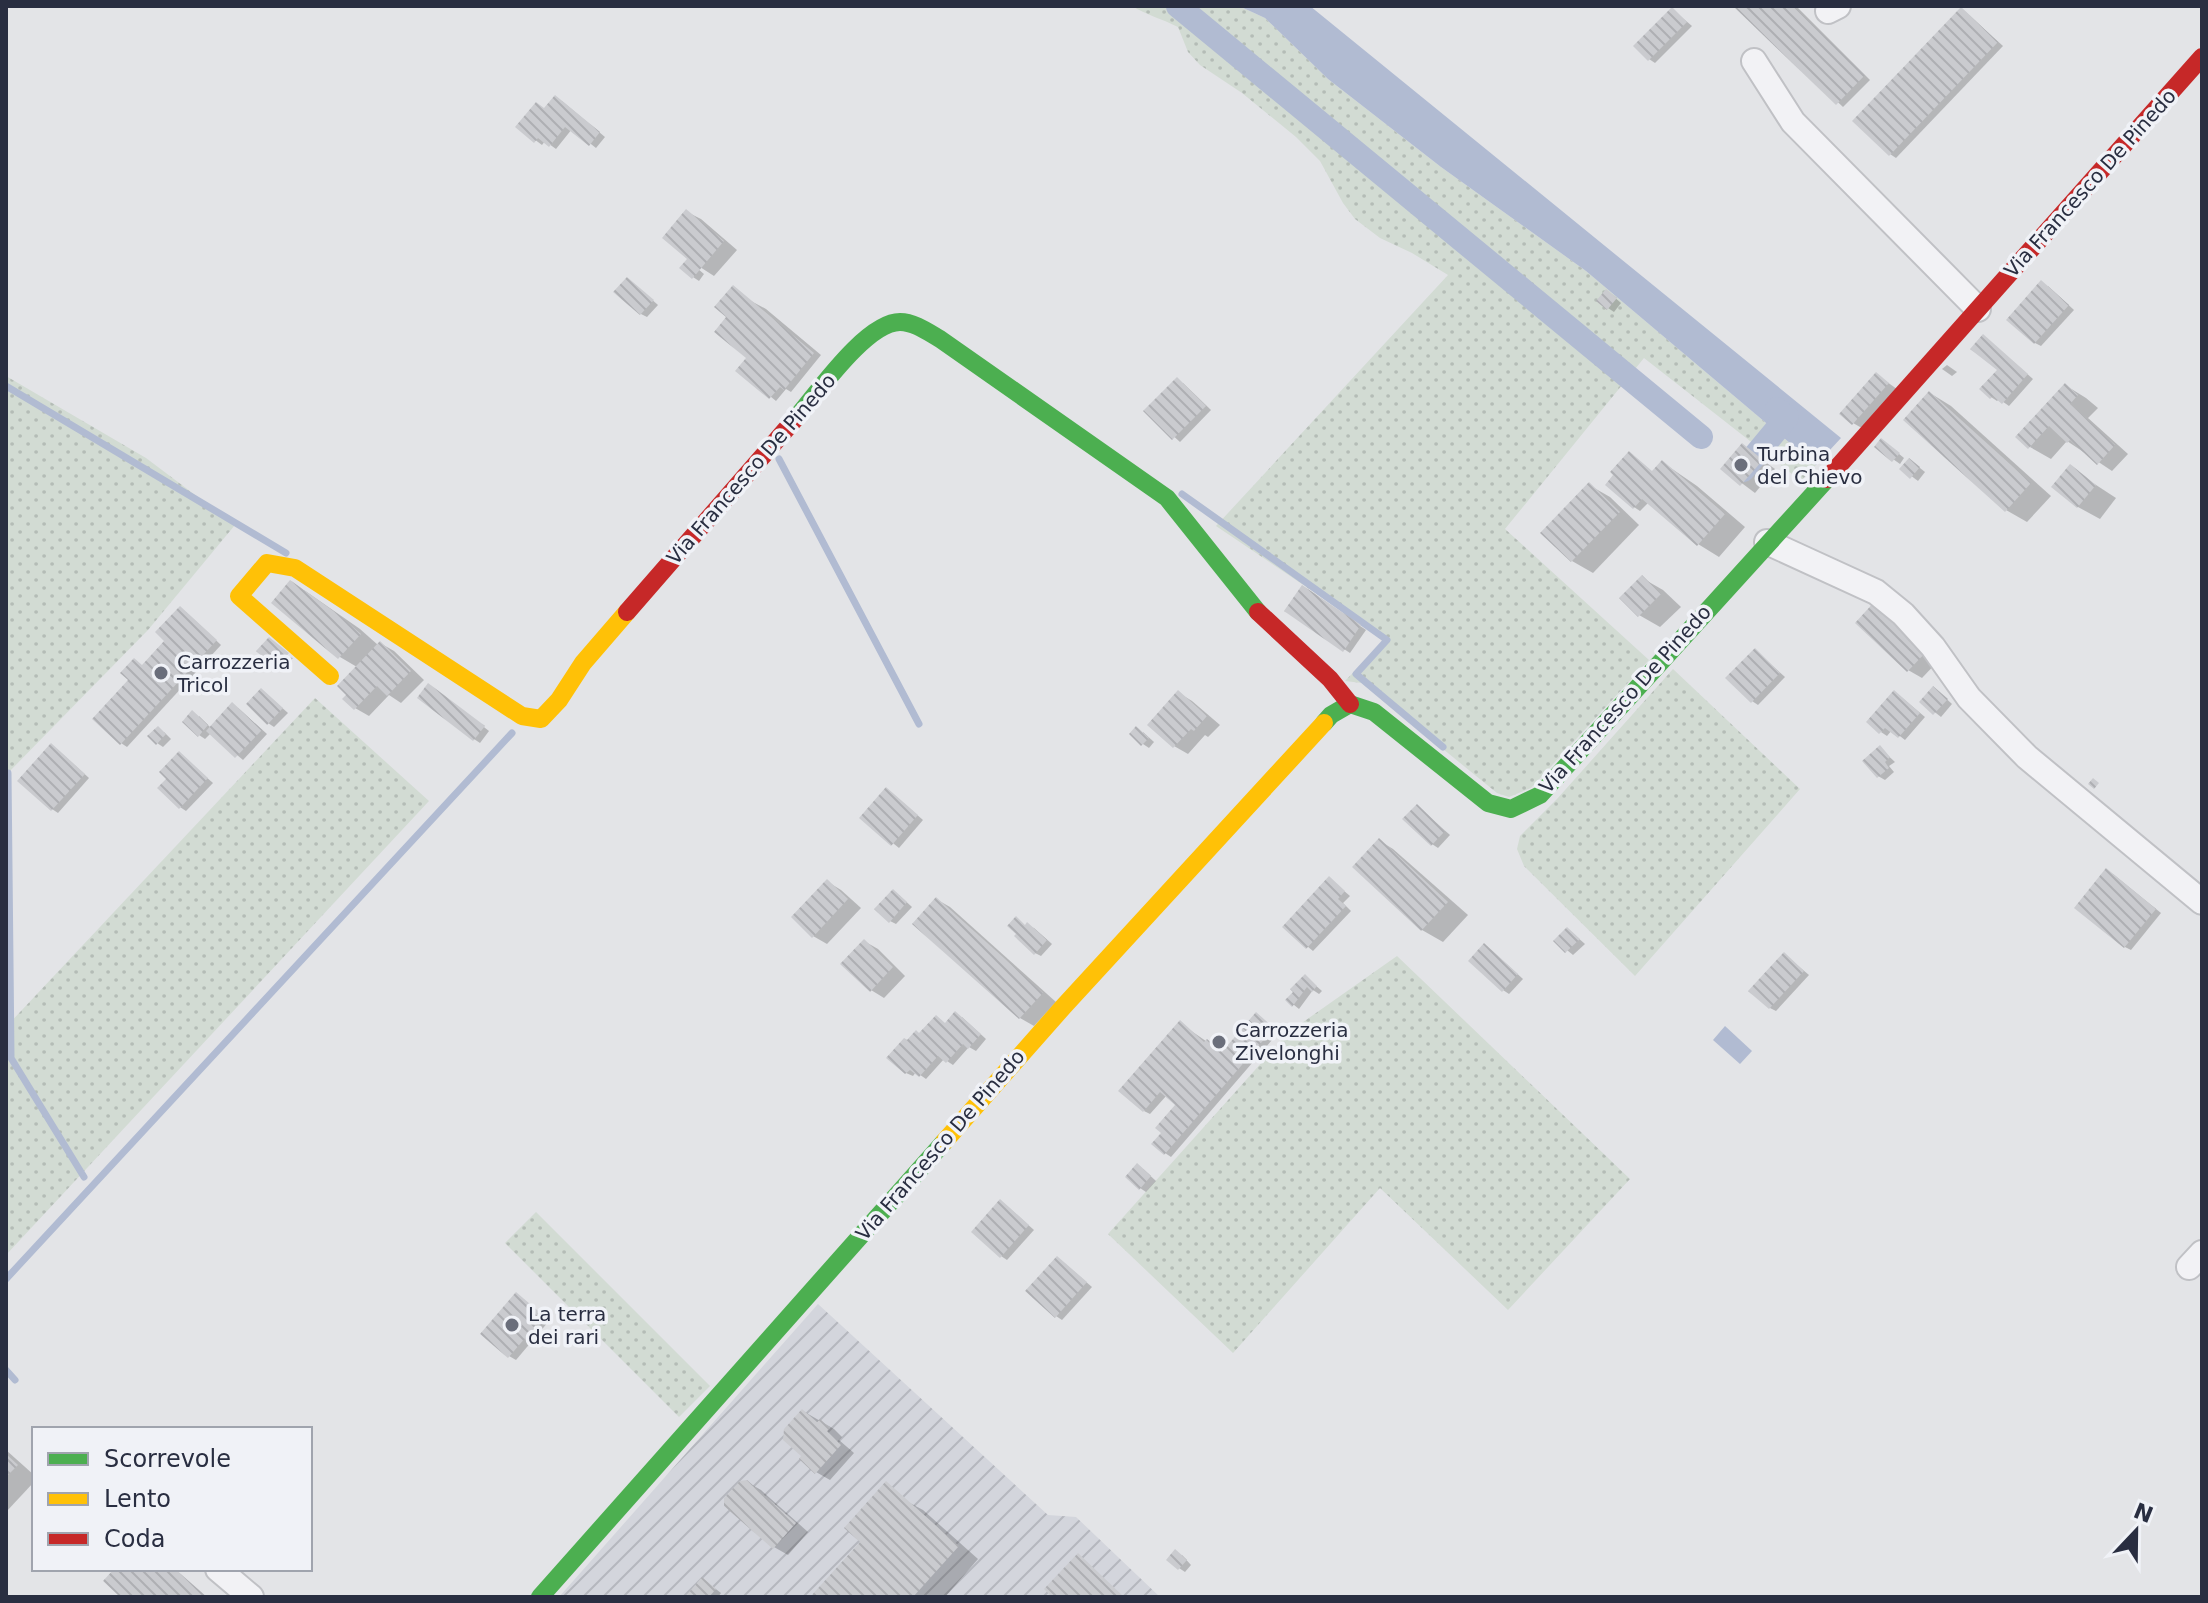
<svg xmlns="http://www.w3.org/2000/svg" width="2208" height="1603" font-family="'DejaVu Sans',sans-serif">
<style>
.industrial{fill:url(#industrial-furrows)}
.grass{fill:url(#grass-dots)}
.water{fill:#b1bbd2}
.shadow{fill:#0003}
.lines{fill:none;stroke-linecap:round;stroke-linejoin:round}
.stream{stroke:#b1bbd2;stroke-width:7}
.canal{stroke:#b1bbd2;stroke-width:24}
.building{fill:url(#building-back-hatch)}
.street-casing{stroke:#c0c1c5;stroke-width:28}
.street{stroke:#f2f2f5;stroke-width:24}
.fast{stroke:#4caf50;stroke-width:18}
.slow{stroke:#ffc107;stroke-width:18}
.jam{stroke:#c62828;stroke-width:18}
.poi-dot{fill:#6a6e7b;stroke:#f0f2f7;stroke-width:3}
.labels{text-anchor:middle;dominant-baseline:central;stroke-width:7;stroke-linejoin:round;paint-order:stroke}
.street-label{font-size:20px;fill:#292e41;stroke:#f0f2f7}
.poi-label{font-size:20px;fill:#292e41;stroke:#f0f2f7;text-anchor:start}
</style>
<defs>
<pattern id="industrial-furrows" width="10" height="10" patternUnits="userSpaceOnUse" patternTransform="scale(2)"><rect width="10" height="10" fill="#d3d5dc"/><path d="M-1 1l2-2M0 10L10 0M9 11l2-2" fill="none" stroke="#b5b7be"/></pattern>
<pattern id="grass-dots" width="8" height="8" patternUnits="userSpaceOnUse" patternTransform="scale(2)"><rect width="8" height="8" fill="#d2dbd3"/><path d="M2 2h.1M6 6h.1" fill="none" stroke="#b4bcb6" stroke-width="1.8" stroke-linecap="round"/></pattern>
<pattern id="building-back-hatch" width="6" height="6" patternUnits="userSpaceOnUse" patternTransform="scale(2)"><rect width="6" height="6" fill="#cacbcf"/><path d="M-1 5l2 2M0 0l6 6M5-1l2 2" fill="none" stroke="#aeafb3"/></pattern>
</defs>
<rect width="100%" height="100%" fill="#e3e4e7"/>
<!-- industrial -->
<path class="industrial" d="M818 1304 1048 1515 1076 1517 1160 1597H559Z"/>
<!-- grass -->
<g class="grass">
<path d="M1132 6H1239L1265 18 1328 79 1441 167 1586 271 1816 465 1801 481 1644 358 1505 529 1649 660 1531 788 1509 797 1497 793 1362 683 1345 681 1385 640 1216 526 1448 275 1412 253 1380 238 1355 219 1343 203 1320 161 1296 137 1242 93 1200 65 1188 52 1178 27C1162 19 1147 15 1132 6Z"/>
<path d="M6 376 146 458 235 525 148 630 6 775Z"/>
<path d="M1673 669 1800 789 1635 976 1524 866 1517 849 1520 836 1557 799Z"/>
<path d="M315 698 429 801 6 1255V1027Z"/>
<path d="M1397 956 1630 1179 1508 1310 1380 1188 1233 1353 1108 1234 1289 1032Z"/>
<path d="M536 1212 710 1386 679 1417 505 1243Z"/>
</g>
<!-- water -->
<g class="water">
<path d="M1239 6H1310L1841 438 1816 465 1586 271 1441 167 1328 79 1265 18Z"/>
<path d="M1725 1026 1752 1051 1740 1064 1713 1040Z"/>
</g>
<!-- shadow -->
<g class="shadow">
<path d="M1736 6H1796L1870 80 1843 107Z"/>
<path d="M1672 9 1692 26 1655 63 1649 59Z"/>
<path d="M1962 9 2003 46 1896 158 1890 154Z"/>
<path d="M562 101 605 137 596 148 572 129 556 149 545 141 542 145 518 127Z"/>
<path d="M687 212 701 219 737 250 714 276 700 267 698 269 704 274 699 281 693 277Z"/>
<path d="M633 283 658 305 647 317 641 314Z"/>
<path d="M2048 286 2074 310 2041 346 2035 343Z"/>
<path d="M1612 295 1621 303 1614 312 1608 308Z"/>
<path d="M751 301 766 309 821 355 791 392 786 389 776 401 738 370 754 365Z"/>
<path d="M1984 336 2033 379 2009 406 1999 399 1997 401 1991 397 2000 370Z"/>
<path d="M1947 365 1957 372 1952 376 1942 369Z"/>
<path d="M1876 374 1901 392 1867 431 1853 423Z"/>
<path d="M1183 383 1211 410 1180 442 1146 411Z"/>
<path d="M2065 385 2086 398 2098 408 2088 418 2128 454 2112 471 2067 441 2051 459 2030 447Z"/>
<path d="M1930 393 1951 406 2051 496 2027 522 2006 510Z"/>
<path d="M1887 444 1904 458 1900 464 1876 447Z"/>
<path d="M1743 446 1775 469 1755 493 1723 469Z"/>
<path d="M1662 462 1697 486 1745 527 1719 557 1698 544 1649 502 1640 511 1634 507 1616 475 1653 473Z"/>
<path d="M1915 464 1925 472 1918 481 1902 469Z"/>
<path d="M2093 483 2116 498 2100 519 2078 507 2054 487Z"/>
<path d="M1589 485 1610 497 1639 525 1593 573 1572 561Z"/>
<path d="M1642 578 1663 590 1681 607 1660 627 1639 615Z"/>
<path d="M304 590 360 629 378 645 380 643 394 651 424 680 401 703 389 695 369 716 355 708 357 667 340 657 318 638Z"/>
<path d="M1309 591 1366 630 1350 653 1287 611Z"/>
<path d="M186 612 221 645 127 747 121 743 167 641Z"/>
<path d="M1895 617 1941 658 1922 678 1908 670Z"/>
<path d="M1755 650 1785 677 1758 705 1752 701Z"/>
<path d="M259 651 293 658 283 669Z"/>
<path d="M435 689 489 731 480 743 474 739Z"/>
<path d="M262 690 288 713 274 727 268 723Z"/>
<path d="M1939 692 1952 704 1941 717 1922 702Z"/>
<path d="M1179 693 1192 701 1220 725 1208 737 1205 735 1188 754 1174 746Z"/>
<path d="M1900 696 1925 717 1905 740 1892 730 1887 736 1881 732Z"/>
<path d="M238 708 267 734 243 760 211 733 205 739 199 735V716L211 728Z"/>
<path d="M164 732 171 739 163 747 157 743Z"/>
<path d="M1143 732 1154 742 1149 748 1143 744Z"/>
<path d="M1880 748 1895 762 1889 766 1894 772 1885 780 1878 776Z"/>
<path d="M57 749 89 778 58 813 52 809Z"/>
<path d="M180 754 213 783 186 811 180 807Z"/>
<path d="M892 793 923 820 899 848 862 818Z"/>
<path d="M1417 806 1450 835 1438 848 1432 844Z"/>
<path d="M1380 841 1393 849 1468 915 1443 942 1422 930 1355 867Z"/>
<path d="M2113 874 2161 913 2131 950 2125 947Z"/>
<path d="M1329 878 1350 896 1343 903 1351 911 1313 951 1284 927Z"/>
<path d="M828 882 841 890 861 908 827 944 813 936Z"/>
<path d="M899 895 912 907 896 924 890 921Z"/>
<path d="M936 899 950 907 1056 1002 1034 1026 1020 1018 915 924Z"/>
<path d="M1026 926 1034 928 1052 944 1041 956 1035 953Z"/>
<path d="M1568 929 1585 944 1573 955 1556 941Z"/>
<path d="M864 941 878 949 905 976 884 998 871 990Z"/>
<path d="M1490 949 1523 979 1509 994 1503 990Z"/>
<path d="M1784 954 1809 975 1776 1011 1770 1008Z"/>
<path d="M1306 977 1322 991 1319 994 1313 990 1299 1009 1288 1000Z"/>
<path d="M962 1017 986 1039 976 1051 969 1047 953 1065 944 1059 926 1079 916 1072 913 1076 906 1073 908 1043Z"/>
<path d="M1262 1018 1278 1033 1171 1157 1165 1153 1163 1133 1178 1105 1167 1095 1150 1114 1144 1111 1180 1023 1223 1053Z"/>
<path d="M1143 1169 1156 1181 1146 1192 1140 1188Z"/>
<path d="M1006 1205 1034 1230 1007 1260 1001 1256Z"/>
<path d="M1063 1262 1092 1287 1062 1320 1056 1316Z"/>
<path d="M522 1298 549 1321 516 1360 509 1356Z"/>
<path d="M803 1411 834 1429 842 1437 839 1440 854 1453 830 1480 816 1472Z"/>
<path d="M6 1450 34 1475V1482L6 1512Z"/>
<path d="M747 1482 761 1490 808 1532 788 1555 774 1547Z"/>
<path d="M908 1502 923 1510 978 1559 945 1597H813L864 1540Z"/>
<path d="M1182 1555 1191 1565 1185 1572 1179 1568Z"/>
<path d="M708 1583 721 1593 718 1597H687Z"/>
</g>
<g class="lines">
<!-- stream -->
<g class="stream">
<path d="M6 386 286 553"/>
<path d="M779 459 919 724"/>
<path d="M1182 494 1387 640 1356 674 1443 747"/>
<path d="M8 773 11 1058 84 1177"/>
<path d="M6 1279 512 733"/>
<path d="M6 1370 15 1380"/>
</g>
<!-- canal -->
<g class="canal">
<path d="M1178 6 1701 437"/>
<path d="M1743 470 1787 417 1777 409"/>
</g>
</g>
<!-- building -->
<g class="building">
<path d="M1733 6H1793L1865 75 1836 105Z"/>
<path d="M1672 7 1687 22 1648 61 1633 46Z"/>
<path d="M1961 7 1998 42 1889 156 1852 121Z"/>
<path d="M555 95 600 132 589 146 565 127 549 147 538 138 534 143 515 127 536 102 544 108Z"/>
<path d="M686 209 724 241 692 279 679 268 687 259 662 238Z"/>
<path d="M627 277 654 300 640 315 613 292Z"/>
<path d="M2041 280 2069 305 2034 344 2006 320Z"/>
<path d="M733 285 814 353 784 390 780 387 769 399 735 371 746 358 714 332 726 317 714 307Z"/>
<path d="M1606 289 1617 298 1607 310 1596 301Z"/>
<path d="M1983 334 2028 374 2002 404 1993 396 1990 399 1979 389 1997 370 1970 349Z"/>
<path d="M1876 372 1889 383 1852 425 1839 414Z"/>
<path d="M1177 377 1206 406 1172 440 1143 411Z"/>
<path d="M2065 383 2078 395 2070 404 2115 445 2097 465 2070 440 2067 443 2049 426 2028 449 2015 437Z"/>
<path d="M1929 391 2031 483 2005 512 1903 420Z"/>
<path d="M1881 438 1900 453 1892 462 1874 447Z"/>
<path d="M1742 443 1763 460 1740 486 1720 469Z"/>
<path d="M1629 451 1652 471 1662 460 1725 514 1697 546 1642 499 1633 509 1605 485 1613 475 1610 472Z"/>
<path d="M1909 458 1920 467 1910 479 1899 469Z"/>
<path d="M2070 464 2096 485 2077 508 2051 487Z"/>
<path d="M1589 482 1620 512 1571 562 1540 533Z"/>
<path d="M1642 575 1661 594 1638 617 1619 598Z"/>
<path d="M290 580 339 615 361 634 338 659 271 603Z"/>
<path d="M1302 585 1361 625 1343 652 1284 611Z"/>
<path d="M1876 600 1929 649 1907 672 1855 623Z"/>
<path d="M180 606 217 640 120 745 92 719 128 680 120 673 134 658 142 665 164 641 155 632Z"/>
<path d="M269 637 289 653 276 668 256 651Z"/>
<path d="M380 641 411 671 387 696 377 686 354 710 342 699 346 695 337 686Z"/>
<path d="M1755 648 1780 673 1751 703 1725 678Z"/>
<path d="M428 683 485 726 473 741 417 698Z"/>
<path d="M1933 686 1948 699 1933 715 1919 702Z"/>
<path d="M261 688 283 708 267 725 246 704Z"/>
<path d="M1178 690 1207 716 1194 731 1191 729 1173 748 1147 725Z"/>
<path d="M1894 690 1920 713 1898 738 1885 728 1879 734 1866 722Z"/>
<path d="M232 702 262 730 235 758 206 731Z"/>
<path d="M192 710 208 725 198 737 182 722Z"/>
<path d="M158 726 166 734 156 745 147 736Z"/>
<path d="M1136 726 1149 738 1141 746 1129 734Z"/>
<path d="M51 743 85 774 51 811 17 781Z"/>
<path d="M1880 745 1890 757 1885 762 1889 768 1877 778 1862 761Z"/>
<path d="M179 751 208 778 179 809 157 788 166 779 159 772Z"/>
<path d="M2093 778 2099 783 2094 789 2088 784Z"/>
<path d="M886 787 918 815 891 846 859 818Z"/>
<path d="M1417 804 1445 831 1431 846 1402 819Z"/>
<path d="M1379 838 1448 902 1421 931 1352 867Z"/>
<path d="M2106 868 2156 909 2124 948 2074 908Z"/>
<path d="M1329 876 1345 891 1338 899 1346 906 1306 949 1282 927Z"/>
<path d="M827 879 848 899 812 938 791 917Z"/>
<path d="M893 889 907 902 889 923 874 909Z"/>
<path d="M936 897 1043 993 1019 1019 912 924Z"/>
<path d="M1016 916 1025 925 1027 922 1047 940 1034 955 1014 936 1016 934 1007 926Z"/>
<path d="M1567 927 1580 939 1565 953 1553 941Z"/>
<path d="M864 939 893 967 870 992 840 964Z"/>
<path d="M1484 943 1518 974 1502 992 1468 961Z"/>
<path d="M1784 952 1804 971 1769 1009 1748 991Z"/>
<path d="M1305 974 1317 986 1312 992 1307 987 1292 1007 1285 1000 1293 992 1290 989Z"/>
<path d="M955 1011 981 1034 968 1049 963 1044 946 1063 938 1056 919 1077 910 1070 905 1074 886 1058 904 1038 907 1040 916 1030 919 1033 936 1015 945 1023Z"/>
<path d="M1256 1012 1274 1028 1164 1155 1151 1144 1161 1133 1155 1128 1175 1105 1160 1092 1143 1112 1118 1091 1180 1020 1204 1042 1207 1039 1222 1052Z"/>
<path d="M1137 1163 1151 1176 1139 1190 1125 1177Z"/>
<path d="M1000 1199 1029 1225 1000 1258 971 1232Z"/>
<path d="M1057 1256 1087 1282 1055 1318 1025 1291Z"/>
<path d="M516 1292 544 1316 508 1358 480 1334Z"/>
<path d="M802 1409 817 1422 820 1419 830 1428 827 1431 841 1445 815 1474 799 1459 801 1456 783 1440 784 1429Z"/>
<path d="M6 1454 18 1465 6 1477Z"/>
<path d="M747 1480 796 1523 773 1549 724 1506V1498L740 1481Z"/>
<path d="M886 1481 959 1546 913 1597H810L860 1542 844 1528Z"/>
<path d="M1175 1549 1187 1560 1178 1570 1166 1560Z"/>
<path d="M1078 1553 1124 1597H1052L1044 1589Z"/>
<path d="M114 1569H175L207 1597H120L103 1581Z"/>
<path d="M702 1577 716 1589 709 1597H685Z"/>
</g>
<g class="lines">
<defs>
<g id="street">
<path d="M1828 11 1838 6"/>
<path d="M1754 61 1793 122 1978 309"/>
<path d="M1767 542 1876 592 1903 614 1933 647 1969 698 2027 757 2202 902"/>
<path d="M2189 1267 2202 1253"/>
<path d="M218 1569 251 1597"/>
</g>
</defs>
<!-- street casing -->
<use href="#street" class="street-casing"/>
<!-- street -->
<use href="#street" class="street"/>
<!-- fast -->
<g class="fast">
<path d="M795 419C817 394 866 322 900 322 914 322 928 332 940 339L1167 498 1258 612"/>
<path d="M1324 723 1331 715 1350 704 1374 712 1488 803 1511 809 1540 795 1827 479"/>
<path d="M540 1597 944 1142"/>
</g>
<!-- slow -->
<g class="slow">
<path d="M330 676 239 596 267 563 295 568 522 716 541 719 559 700 583 663 627 612"/>
<path d="M944 1142 1064 1006 1324 723"/>
</g>
<!-- jam -->
<g class="jam">
<path d="M1827 479 2202 57"/>
<path d="M627 612 795 419"/>
<path d="M1258 612 1330 679 1350 704"/>
</g>
</g>
<!-- markers -->
<g class="poi-dot">
<circle cx="1741" cy="465" r="8"/>
<circle cx="161" cy="673" r="8"/>
<circle cx="1219" cy="1042" r="8"/>
<circle cx="512" cy="1325" r="8"/>
</g>
<g class="labels">
<!-- street labels -->
<g class="street-label">
<text transform="translate(2090 183) rotate(-48)">Via Francesco De Pinedo</text>
<text transform="translate(751 469) rotate(-49)">Via Francesco De Pinedo</text>
<text transform="translate(1625 699) rotate(-48)">Via Francesco De Pinedo</text>
<text transform="translate(940 1145) rotate(-49)">Via Francesco De Pinedo</text>
</g>
<!-- poi labels -->
<g class="poi-label">
<text x="1757" y="454">Turbina<tspan x="1757" dy="23">del Chievo</tspan></text>
<text x="177" y="662">Carrozzeria<tspan x="177" dy="23">Tricol</tspan></text>
<text x="1235" y="1030">Carrozzeria<tspan x="1235" dy="23">Zivelonghi</tspan></text>
<text x="528" y="1314">La terra<tspan x="528" dy="23">dei rari</tspan></text>
</g>
</g>
<!-- border -->
<rect width="2208" height="1603" fill="none" stroke="#292e41" stroke-width="16"/>
<!-- legend -->
<rect x="32" y="1427" width="280" height="144" fill="#f0f2f7" stroke="#a0a4ae" stroke-width="2"/>
<rect x="48" y="1453" width="40" height="12" fill="#4caf50" stroke="#a0a4ae" stroke-width="2"/>
<text x="104" y="1467" font-size="24" fill="#292e41">Scorrevole</text>
<rect x="48" y="1493" width="40" height="12" fill="#ffc107" stroke="#a0a4ae" stroke-width="2"/>
<text x="104" y="1507" font-size="24" fill="#292e41">Lento</text>
<rect x="48" y="1533" width="40" height="12" fill="#c62828" stroke="#a0a4ae" stroke-width="2"/>
<text x="104" y="1547" font-size="24" fill="#292e41">Coda</text>
<!-- north arrow -->
<g transform="translate(2136 1531) rotate(22)" stroke="#f0f2f7" stroke-width="6" paint-order="stroke">
<path d="M0-6L14 30L0 20L-14 30Z" fill="#292e41"/>
<text y="-12" font-size="22" font-weight="bold" text-anchor="middle" fill="#292e41">N</text>
</g>
</svg>
